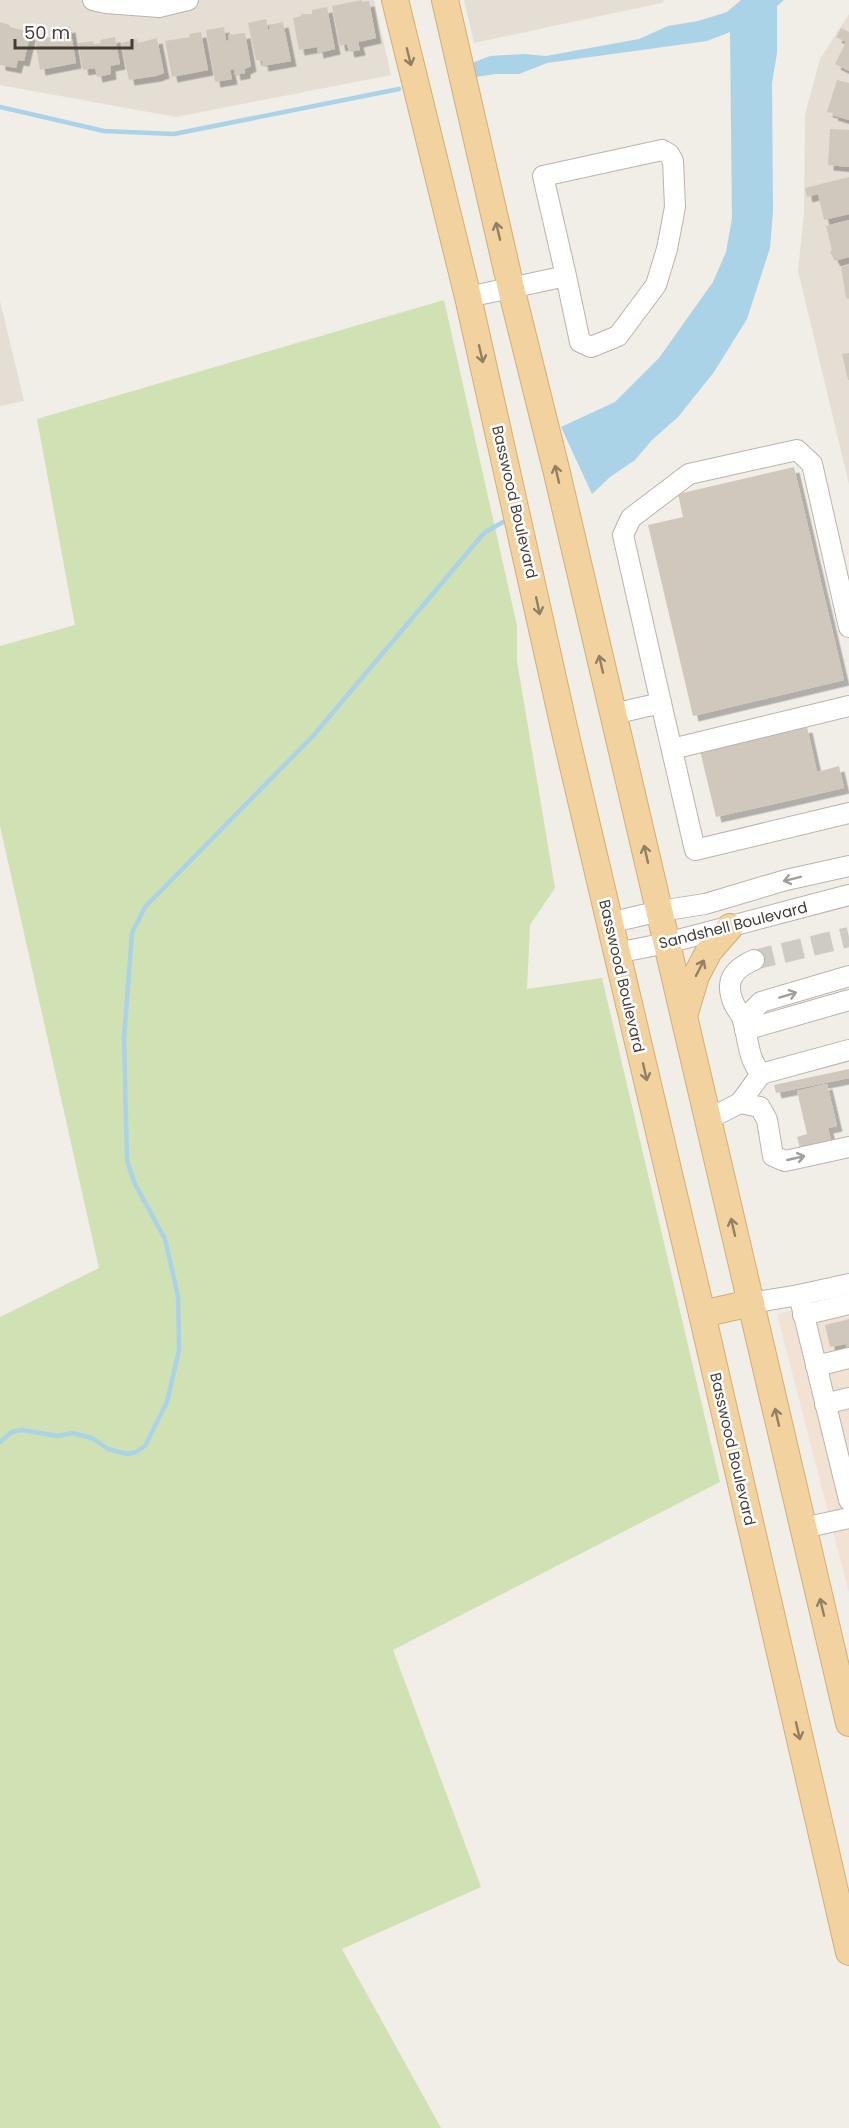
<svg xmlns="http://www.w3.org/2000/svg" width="849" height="2128" font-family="Poppins,sans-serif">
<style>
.residential{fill:#e4ded5}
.commercial{fill:#f1e2d4}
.green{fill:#d0e1b4}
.water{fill:#aad3e7}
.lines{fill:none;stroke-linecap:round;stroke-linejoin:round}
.stream{stroke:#aad3e7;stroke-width:4.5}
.building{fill:#d1c8bd;filter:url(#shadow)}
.minor-tunnel{stroke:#cecac4;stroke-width:20;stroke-dasharray:20 10;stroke-linecap:butt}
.minor-casing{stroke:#bbb4aa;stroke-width:22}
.major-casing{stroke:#d5ae71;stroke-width:28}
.minor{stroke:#fff;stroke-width:20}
.major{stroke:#f2d39f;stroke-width:26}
.oneway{stroke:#928065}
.oneway2{stroke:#a19e9a}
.labels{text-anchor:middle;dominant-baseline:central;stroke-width:5;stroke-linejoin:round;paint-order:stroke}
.street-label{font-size:15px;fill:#433d36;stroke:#fff}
</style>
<defs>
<filter id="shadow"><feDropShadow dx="5.5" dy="5.5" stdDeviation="0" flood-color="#0004"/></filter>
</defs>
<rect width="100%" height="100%" fill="#f1ede7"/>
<!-- residential -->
<g class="residential">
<path d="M0 0H374L391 75 176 117 0 85Z"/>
<path d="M464 0H665L661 3 474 43Z"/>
<path d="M849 14V484L798 271 804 213 805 115 820 59Z"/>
<path d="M0 301 24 401 0 406Z"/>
</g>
<!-- commercial -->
<path class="commercial" d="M849 1295V1593L777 1314Z"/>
<!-- green -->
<path class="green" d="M444 300 517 626V661L555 888 530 925 527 989 602 978 720 1482 393 1650 481 1887 342 1949 441 2128H0V1317L99 1268 0 826V646L75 625 37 419Z"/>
<!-- water -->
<path class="water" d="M741 0H784L777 6V53L772 83 773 212 770 248 747 319 714 372 678 417 652 440 635 460 610 477 592 494 561 427 615 402 659 358 713 282 726 252 732 218 730 32 707 41 547 63 519 74H495L476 77 472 63 490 56 524 54 546 56 639 39 668 26 698 21 727 12Z"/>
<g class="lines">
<!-- stream -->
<g class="stream">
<path d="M0 107 104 131 174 134 399 89"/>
<path d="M0 1442 12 1432 22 1430 58 1436 72 1433 92 1438 108 1449 127 1454 136 1452 145 1446 167 1402 179 1350 178 1296 165 1239 135 1184 127 1161 124 1038 132 933 145 907 313 736 484 533 503 522"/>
</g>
</g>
<!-- building -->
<g class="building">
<path d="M362 0V2L369 1 376 38 358 42 360 50 349 52 347 44 340 46 332 6Z"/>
<path d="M327 7 335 49 318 53 317 47 299 50 293 18 301 16V14H312V10Z"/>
<path d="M266 19 268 29H270L269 25 283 22 291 61 263 66 262 61 256 60 248 23Z"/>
<path d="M0 22 10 25V27L31 32 24 61 18 60 16 68 0 65Z"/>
<path d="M70 27 76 63 40 70 35 39 51 37 54 35 53 30Z"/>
<path d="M224 27 226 41 229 40 228 35 245 33 251 66 245 69V73L235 75 234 69 230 70 232 79 215 82 206 30Z"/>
<path d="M841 28 849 32V71L835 64 846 42 836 37Z"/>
<path d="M201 32 208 70 172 77 165 41 190 37 189 34Z"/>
<path d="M115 37 120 64 110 66 111 74 97 77 95 68 83 70 78 43 93 41 94 44H96L101 43 100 40Z"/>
<path d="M157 38 164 73 156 76 129 80 121 43 137 39 138 43Z"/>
<path d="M837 80 849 83V120L832 115 833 113 827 112Z"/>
<path d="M830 129 849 130V167L828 165Z"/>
<path d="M849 177V214L824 220 818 194 807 197 805 188Z"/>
<path d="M849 220V257L835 261 830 252 832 250 826 226Z"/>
<path d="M849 265V299L846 298 841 267Z"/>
<path d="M849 353V380H848L842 354Z"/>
<path d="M794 467 844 680 693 716 648 525 683 517 678 494Z"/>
<path d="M807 727 817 772 839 766 844 788 716 817 700 751Z"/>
<path d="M849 1069V1078L776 1093 774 1085Z"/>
<path d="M827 1084 837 1126 828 1128 831 1141 800 1148 797 1137 807 1134 797 1091Z"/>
<path d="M849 1319V1347L847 1348 846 1344 830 1347 825 1325Z"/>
</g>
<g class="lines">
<!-- minor-tunnel -->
<path class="minor-tunnel" d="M754 960 849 937"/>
<defs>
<g id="minor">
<path d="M93 0 106 3 159 7 188 0"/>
<path d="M468 297 566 276 543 176 662 150 669 154 673 161 675 207 667 249 656 285 618 336 591 347 580 342 566 276"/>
<path d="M661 703 695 850 849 813"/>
<path d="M613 714 661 703 623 535 631 518 689 474 797 450 812 464 849 627"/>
<path d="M672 749 849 706"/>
<path d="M609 923 660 911 705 904 786 880 849 866"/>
<path d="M616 953 667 943 849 895"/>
<path d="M754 960C733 969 724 981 734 1004 737 1010 742 1015 743 1021 749 1040 747 1057 761 1074"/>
<path d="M743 1020 761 1002 849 976"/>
<path d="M745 1030 849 1000"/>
<path d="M740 1103 761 1074 849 1050"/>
<path d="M708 1119 740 1103 760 1107 767 1120 773 1156 785 1161 849 1147"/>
<path d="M799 1295 849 1500"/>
<path d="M751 1303 799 1295 849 1284"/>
<path d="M803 1315 849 1304"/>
<path d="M816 1366 849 1358"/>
<path d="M825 1404 849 1398"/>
<path d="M803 1528 849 1518"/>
</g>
<g id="major">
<path d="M395 0 468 297 565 732 702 1314 849 1952"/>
<path d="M445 0 511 288 557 473 849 1723"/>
<path d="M684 1016 696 976 709 951 730 927"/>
<path d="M702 1314 751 1303"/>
</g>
</defs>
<!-- minor casing -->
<use href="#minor" class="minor-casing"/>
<!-- major casing -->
<use href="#major" class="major-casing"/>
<!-- minor -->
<use href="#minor" class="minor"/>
<!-- major -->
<use href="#major" class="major"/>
</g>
<!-- one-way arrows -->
<defs><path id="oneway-shaft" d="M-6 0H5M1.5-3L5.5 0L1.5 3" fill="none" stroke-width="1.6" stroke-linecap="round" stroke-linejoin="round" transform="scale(1.5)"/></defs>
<g class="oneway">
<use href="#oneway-shaft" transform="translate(409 57) rotate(76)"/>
<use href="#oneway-shaft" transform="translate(498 231) rotate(-103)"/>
<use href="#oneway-shaft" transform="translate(481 354) rotate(77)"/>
<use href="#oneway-shaft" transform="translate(557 474) rotate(-103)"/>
<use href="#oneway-shaft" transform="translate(538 606) rotate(78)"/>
<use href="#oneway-shaft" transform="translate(601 664) rotate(-103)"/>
<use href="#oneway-shaft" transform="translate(646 854) rotate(-103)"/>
<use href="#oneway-shaft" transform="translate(700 968) rotate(-63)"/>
<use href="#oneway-shaft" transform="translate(645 1072) rotate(77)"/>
<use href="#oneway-shaft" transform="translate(733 1227) rotate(-103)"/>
<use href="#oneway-shaft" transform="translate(777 1417) rotate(-103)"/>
<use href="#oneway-shaft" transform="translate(822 1607) rotate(-103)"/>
<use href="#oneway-shaft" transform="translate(798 1731) rotate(77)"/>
</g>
<g class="oneway2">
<use href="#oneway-shaft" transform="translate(792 879) rotate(166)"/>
<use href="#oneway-shaft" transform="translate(788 995) rotate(-17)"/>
<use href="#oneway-shaft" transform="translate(796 1158) rotate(-13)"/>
</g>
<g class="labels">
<!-- street labels -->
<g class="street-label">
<text transform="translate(515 502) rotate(77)">Basswood Boulevard</text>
<text transform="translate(733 925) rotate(-14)">Sandshell Boulevard</text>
<text transform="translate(622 976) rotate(77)">Basswood Boulevard</text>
<text transform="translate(733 1449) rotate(77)">Basswood Boulevard</text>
</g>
</g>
<!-- scale -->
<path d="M15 39v9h117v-9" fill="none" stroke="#433d36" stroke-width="3"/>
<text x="24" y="39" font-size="18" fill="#433d36" stroke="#ffffff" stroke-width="4.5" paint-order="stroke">50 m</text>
</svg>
